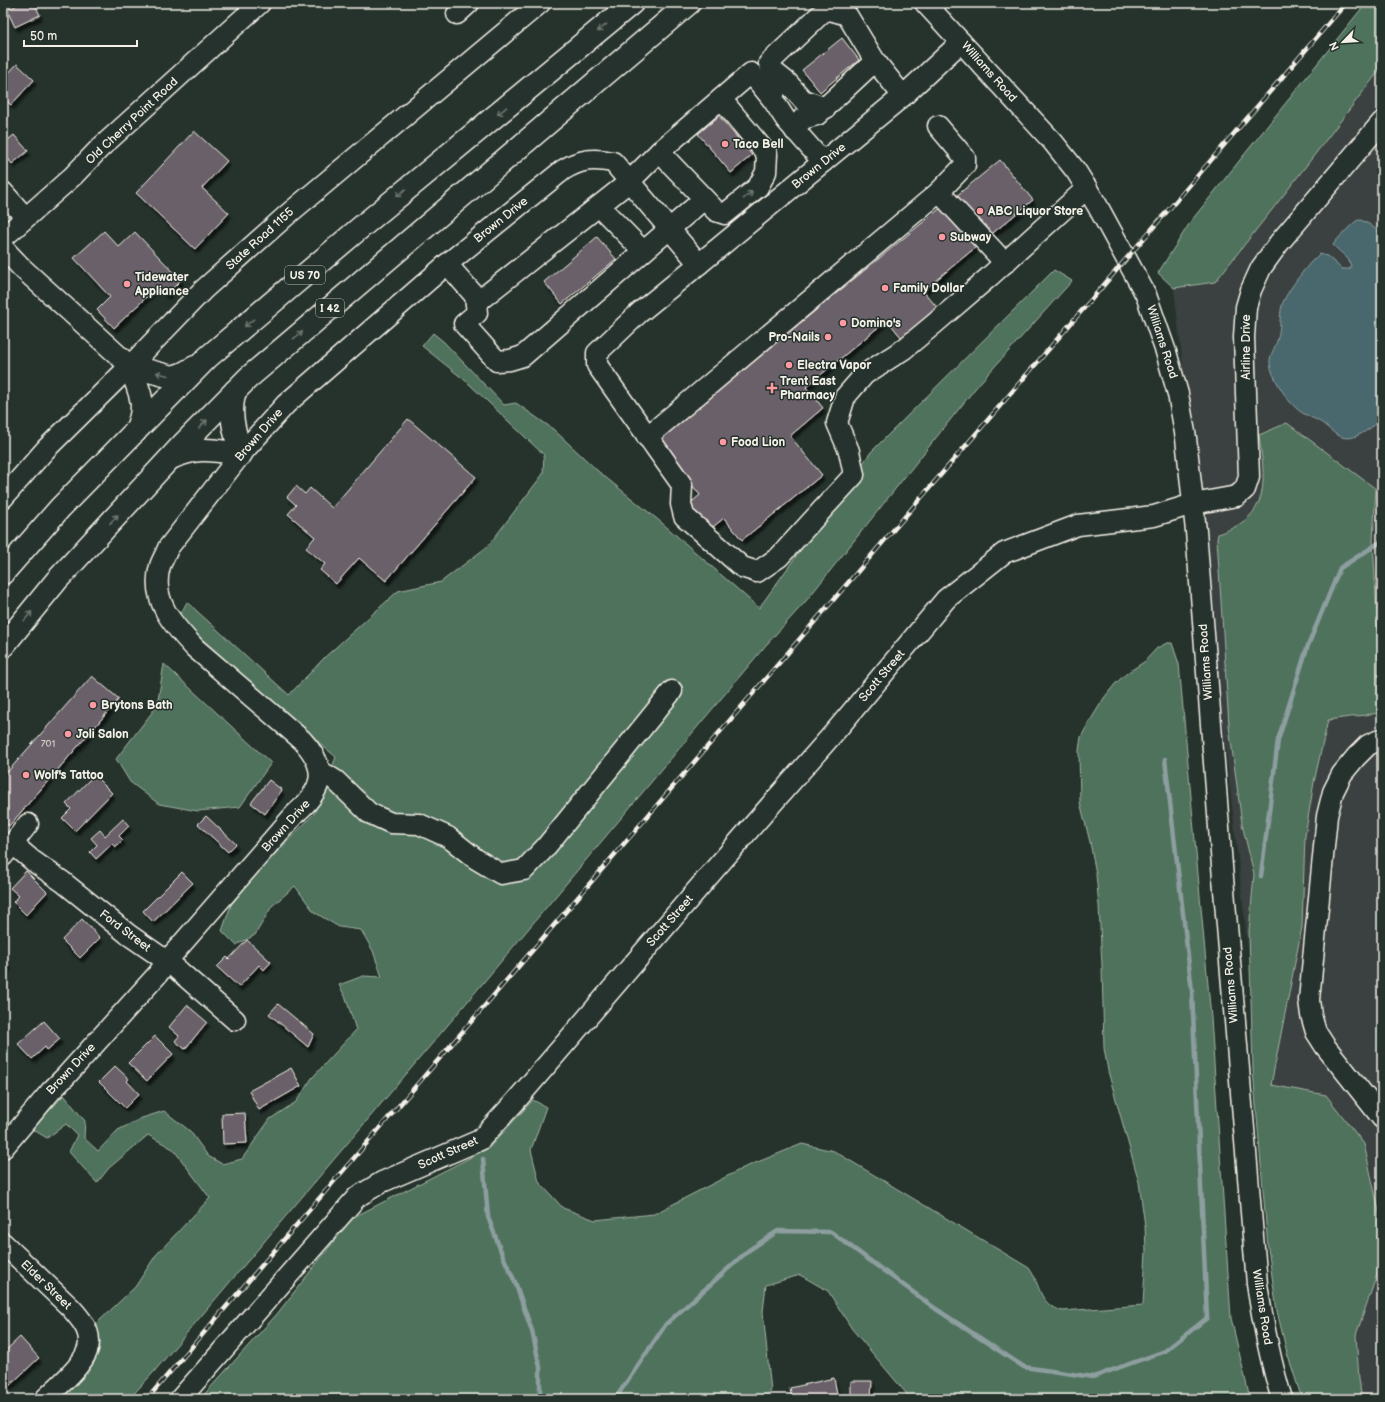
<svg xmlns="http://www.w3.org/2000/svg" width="1385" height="1402" font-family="'Balsamiq Sans',sans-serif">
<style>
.built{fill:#3a413f}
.green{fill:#50725d;stroke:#a2b2a2}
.water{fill:#48676e;stroke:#8d9e9f}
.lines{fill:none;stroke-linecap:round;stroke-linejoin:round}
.stream{stroke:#8d9e9f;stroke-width:4.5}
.building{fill:#6a6169;stroke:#f4f1e8;filter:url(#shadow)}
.minor-casing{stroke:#f4f1e8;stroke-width:23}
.highway-casing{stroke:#f4f1e8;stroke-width:25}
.minor{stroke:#26332d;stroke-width:20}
.highway{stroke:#26332d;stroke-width:22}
.rail-casing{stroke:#f4f1e8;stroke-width:4.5}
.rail{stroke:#26332d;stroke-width:3;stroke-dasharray:9;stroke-linecap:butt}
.oneway{stroke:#6e766e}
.poi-dot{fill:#ff9aa2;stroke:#26332d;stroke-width:1.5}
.labels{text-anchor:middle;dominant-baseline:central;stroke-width:3;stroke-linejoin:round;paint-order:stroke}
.number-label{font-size:10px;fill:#d2cdc8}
.shield{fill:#26332d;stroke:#b6b8b0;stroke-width:1}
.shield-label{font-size:11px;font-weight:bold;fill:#f4f1e8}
.street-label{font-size:12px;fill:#f4f1e8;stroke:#26332d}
.poi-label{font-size:12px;font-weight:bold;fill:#f4f1e8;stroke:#26332d;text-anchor:start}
</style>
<defs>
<filter id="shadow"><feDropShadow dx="2.5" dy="4.5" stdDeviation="1" flood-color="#0009"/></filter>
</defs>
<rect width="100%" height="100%" fill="#26332d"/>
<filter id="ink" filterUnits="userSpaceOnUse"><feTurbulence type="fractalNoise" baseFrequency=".025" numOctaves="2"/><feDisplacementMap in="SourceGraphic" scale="8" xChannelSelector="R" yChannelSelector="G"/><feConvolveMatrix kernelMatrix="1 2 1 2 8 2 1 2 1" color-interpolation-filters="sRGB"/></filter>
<g filter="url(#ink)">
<!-- built -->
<path class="built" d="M1382 44V1396L1297 1386 1174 288Z"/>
<!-- green -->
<g class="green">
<path d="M1366 3H1382V67L1286 192 1215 282 1174 288 1158 273 1191 221Z"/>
<path d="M1054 270 1072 281 978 385 806 601 766 645 447 1026 152 1374 129 1399H60L96 1355 97 1323 135 1287 156 1255 210 1198 173 1149 148 1135 109 1168 97 1183 69 1152 77 1135 66 1124 47 1138 32 1129 64 1095 85 1121 84 1138 98 1151 118 1130 142 1118 164 1111 190 1131 208 1156 222 1164 242 1159 270 1119 296 1102 312 1078 356 1030 346 998 339 985 363 976 382 977 373 951 361 930 339 927 314 912 295 886 272 906 255 935 236 945 222 931 231 905 262 867 314 814 336 757 249 684 179 617 187 602 289 695 325 657 398 591 441 582 488 546 543 474 544 455 467 382 422 346 433 333 444 342 504 405 516 403 553 429 599 472 662 523 759 608 871 452Z"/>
<path d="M1287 423 1376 489 1373 540 1378 637 1380 713 1328 720 1314 782 1305 836 1302 927 1271 1085 1326 1095 1364 1144 1382 1225V1260L1356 1335 1359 1379 1361 1394 1382 1396V1399H1302L1287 1353 1277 1311 1268 1248 1253 1070 1249 931 1254 874 1242 824 1229 726 1217 539 1218 534C1225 531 1232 529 1238 525 1272 506 1263 467 1259 435Z"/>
<path d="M1167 643H1172L1179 664 1211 1018 1231 1318 1250 1399H911L852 1329 828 1291 800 1275 766 1285 763 1312 771 1391 762 1399H200L277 1314 352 1218 489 1148 533 1100 546 1107 531 1150 539 1182 563 1208 595 1220 654 1214 743 1168 802 1144 834 1151 1029 1268C1042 1286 1037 1304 1063 1311L1143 1305 1146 1251 1145 1226 1139 1182 1108 1071 1104 1048 1102 966 1099 906 1096 874 1090 842 1080 802 1079 750 1081 737 1087 726 1104 698 1115 684 1127 673 1144 662 1157 648Z"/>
<path d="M164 664 271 763 240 807 198 811 159 804 130 782 116 759 157 706Z"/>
</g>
<!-- water -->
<path class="water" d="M1361 220 1369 224 1382 234V419C1374 426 1358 438 1348 438 1337 438 1330 429 1322 423 1314 418 1303 415 1296 408 1287 401 1271 375 1270 364 1269 356 1275 348 1277 341 1281 330 1279 317 1282 305 1285 294 1310 260 1320 254L1327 256 1342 269H1350L1351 266 1348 259 1333 245C1334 242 1352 224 1355 222 1358 220 1358 220 1361 220Z"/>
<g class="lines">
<!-- stream -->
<g class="stream">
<path d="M1261 876 1278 740 1307 648 1340 568 1382 541"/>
<path d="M483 1159 488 1217 502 1254 515 1282 532 1331 540 1367V1399"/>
<path d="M615 1399 666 1324 749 1250 778 1231 831 1232 936 1309 1024 1367 1093 1377 1165 1351 1207 1318 1192 991 1165 759"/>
</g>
</g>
<!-- building -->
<g class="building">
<path d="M21 3H34L40 15 15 27 7 10Z"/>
<path d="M842 38 859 60 820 92 802 70Z"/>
<path d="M17 64 34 80 11 105 3 98V79Z"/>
<path d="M719 116 752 155 731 173 698 134Z"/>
<path d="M194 131 227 161 202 188 229 213 195 249 136 193Z"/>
<path d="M14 135 28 151 12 164 3 152V144Z"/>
<path d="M1000 160 1033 200 988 237 955 197Z"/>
<path d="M943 206 976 247 923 291 941 312 905 342 887 320 806 387 823 408 790 436 822 475 742 540 724 518 708 531 687 506 700 495 656 441Z"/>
<path d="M104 231 119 247 135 232 181 280 166 295 158 286 114 328 97 310 110 297 74 258Z"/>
<path d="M597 237 616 259 562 304 544 282Z"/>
<path d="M408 419 476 477 386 581 359 558 336 584 320 570 325 564 306 548 315 537 288 514 296 505 287 497 296 486 305 494 310 488 332 508Z"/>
<path d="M92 676 119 699 9 826 3 821V777Z"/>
<path d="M94 775 112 793 75 831 62 818 71 809 66 804Z"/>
<path d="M269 780 282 790 265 814 251 803Z"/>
<path d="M206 816 236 844 228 852 198 824Z"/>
<path d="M123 819 129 826 119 836 123 840 115 847 112 844 96 859 90 852 97 845 91 838 100 830 105 836Z"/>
<path d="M26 871 47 892 26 915 13 902 19 896 10 888Z"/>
<path d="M182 872 193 883 153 922 143 911Z"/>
<path d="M82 919 100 938 80 958 62 940Z"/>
<path d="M247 940 271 962 264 970 259 965 239 987 217 967 227 957 229 959Z"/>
<path d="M3 959 9 965 3 971Z"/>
<path d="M278 1004 314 1034 308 1047 269 1014Z"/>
<path d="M187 1005 207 1022 185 1049 175 1041 179 1036 169 1027Z"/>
<path d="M44 1021 60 1039 47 1050 45 1047 32 1059 18 1044Z"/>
<path d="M155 1036 173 1054 147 1081 128 1063Z"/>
<path d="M115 1066 129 1079 127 1081 139 1094 125 1108 99 1082Z"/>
<path d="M291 1068 301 1086 259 1110 249 1091Z"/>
<path d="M245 1113 247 1143 223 1144 222 1114Z"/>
<path d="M20 1337 39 1358 9 1386 3 1379V1353Z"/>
<path d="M834 1378 838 1399H792L790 1388Z"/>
<path d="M851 1381H872L871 1399H851Z"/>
</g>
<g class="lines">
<defs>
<g id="minor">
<path d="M925 3 1053 142 1076 171 1097 205 1146 295 1166 352 1178 394 1186 438 1196 531 1222 866 1257 1284C1263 1323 1270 1361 1282 1399"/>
<path d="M457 14 469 3"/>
<path d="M773 71 788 83 803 100 826 108"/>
<path d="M721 99 767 154 766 172 758 187 725 214 716 211 668 161 660 151 751 73 773 100"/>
<path d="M938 126 965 158V165L939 192 1005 263"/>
<path d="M795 131 802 119 817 115 875 61"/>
<path d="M823 162 786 120 773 100 777 80 769 63 826 9 847 15 875 61 903 96"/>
<path d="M3 192 25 217"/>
<path d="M599 206 643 251"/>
<path d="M3 238 73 176 100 148 260 3"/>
<path d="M3 248 22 268 130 366"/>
<path d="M447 264 475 296 477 313 464 324 497 361 510 360 523 356 704 199"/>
<path d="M699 264 639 313 597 353V365L682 485 681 504 684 516 742 567 757 572 779 557 854 475 849 451 837 423 845 397 865 374 904 349 933 325 989 277 1087 188"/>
<path d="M476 303 629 182 660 151"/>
<path d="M647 437 939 192"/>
<path d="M3 498 46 449 130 366 203 290 287 215 540 3"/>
<path d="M1382 739 1368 745 1356 757 1342 774 1333 792 1327 816 1309 1000 1311 1015 1316 1032 1325 1046 1382 1118"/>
<path d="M320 771 335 780 369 813 391 823 419 824 448 837 476 859 501 874 524 870 545 848 672 691"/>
<path d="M13 844 33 861 63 882 129 935 171 964 235 1020"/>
<path d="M3 856 28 824"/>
<path d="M3 1148 51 1091 66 1076 157 975 173 954 295 814C324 789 329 769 302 740L195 648C173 625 150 600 160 566 162 560 166 554 168 548L241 454 286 404 447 264 563 170C581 159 593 158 613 162L699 264 903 96 961 42"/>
<path d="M3 1243 71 1308C79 1317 89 1328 89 1341 90 1361 58 1386 45 1399"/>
<path d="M180 1399 357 1197 382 1182 480 1140 514 1103 714 870 839 727 946 599 1004 553 1078 525 1154 516 1193 504 1237 496 1245 489 1249 477 1244 337 1246 307 1251 290 1261 268 1279 243 1382 122"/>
</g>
<g id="highway">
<path d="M130 366 172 377 182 374 195 367"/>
<path d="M130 366C139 392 149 405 135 432"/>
<path d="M171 458C198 446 213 450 241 454 235 433 228 413 235 391"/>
<path d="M3 573 60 508 208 357 360 228 632 3"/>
<path d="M3 646 57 580 184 443 248 378 689 3"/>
</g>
</defs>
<!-- minor casing -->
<use href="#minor" class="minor-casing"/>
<!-- highway casing -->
<use href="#highway" class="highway-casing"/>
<!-- minor -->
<use href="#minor" class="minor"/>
<!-- highway -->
<use href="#highway" class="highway"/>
<defs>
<path id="rail" d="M147 1399 1346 3"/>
</defs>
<!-- rail casing -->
<use href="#rail" class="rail-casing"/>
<!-- rail -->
<use href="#rail" class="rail"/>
</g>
<!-- one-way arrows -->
<defs><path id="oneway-shaft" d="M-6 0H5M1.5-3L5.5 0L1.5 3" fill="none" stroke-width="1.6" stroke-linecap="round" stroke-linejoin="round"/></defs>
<g class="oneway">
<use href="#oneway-shaft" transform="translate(602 28) rotate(140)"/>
<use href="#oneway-shaft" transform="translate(502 111) rotate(140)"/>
<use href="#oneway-shaft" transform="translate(401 193) rotate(140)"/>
<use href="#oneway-shaft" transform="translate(748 195) rotate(-40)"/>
<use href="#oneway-shaft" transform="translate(249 323) rotate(140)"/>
<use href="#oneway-shaft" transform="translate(298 335) rotate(-40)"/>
<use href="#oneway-shaft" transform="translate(162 374) rotate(-166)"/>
<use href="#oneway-shaft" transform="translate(203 424) rotate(-46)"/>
<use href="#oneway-shaft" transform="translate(114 519) rotate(-47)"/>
<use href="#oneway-shaft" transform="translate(28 616) rotate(-51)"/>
</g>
</g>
<!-- markers -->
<g class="poi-dot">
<circle cx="725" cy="144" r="4"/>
<circle cx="980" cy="211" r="4"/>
<circle cx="942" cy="237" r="4"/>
<circle cx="127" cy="284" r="4"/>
<circle cx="885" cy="288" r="4"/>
<circle cx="843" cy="323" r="4"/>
<circle cx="828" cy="337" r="4"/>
<circle cx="789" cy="365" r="4"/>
<path d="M770 382h4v4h4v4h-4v4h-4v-4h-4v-4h4z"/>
<circle cx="723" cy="442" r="4"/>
<circle cx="93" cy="705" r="4"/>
<circle cx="68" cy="734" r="4"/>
<circle cx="26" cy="775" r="4"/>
</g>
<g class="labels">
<!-- number labels -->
<g class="number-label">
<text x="48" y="744">701</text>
</g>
<!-- shield labels -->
<g class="shield">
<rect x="285" y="266" width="40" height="18" rx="3"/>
<rect x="316" y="299" width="28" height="18" rx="3"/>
</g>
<g class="shield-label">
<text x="305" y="275">US 70</text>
<text x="330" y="308">I 42</text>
</g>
<!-- street labels -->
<g class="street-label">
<text transform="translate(989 72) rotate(48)">Williams Road</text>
<text transform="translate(132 121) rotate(-43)">Old Cherry Point Road</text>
<text transform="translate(819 166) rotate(-39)">Brown Drive</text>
<text transform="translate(501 220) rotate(-39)">Brown Drive</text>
<text transform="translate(260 239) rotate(-42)">State Road 1155</text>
<text transform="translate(1162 342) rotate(72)">Williams Road</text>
<text transform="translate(1246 347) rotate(-90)">Airline Drive</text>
<text transform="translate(259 435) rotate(-49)">Brown Drive</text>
<text transform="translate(1206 662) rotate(-94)">Williams Road</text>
<text transform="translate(882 676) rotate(-50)">Scott Street</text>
<text transform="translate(286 826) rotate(-48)">Brown Drive</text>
<text transform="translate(670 921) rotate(-49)">Scott Street</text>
<text transform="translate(125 931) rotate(37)">Ford Street</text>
<text transform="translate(1231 985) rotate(-95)">Williams Road</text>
<text transform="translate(71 1069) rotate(-47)">Brown Drive</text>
<text transform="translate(448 1153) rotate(-24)">Scott Street</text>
<text transform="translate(46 1285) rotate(44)">Elder Street</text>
<text transform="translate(1262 1307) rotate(81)">Williams Road</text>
</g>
<!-- poi labels -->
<g class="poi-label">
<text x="733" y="144">Taco Bell</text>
<text x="988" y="211">ABC Liquor Store</text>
<text x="950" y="237">Subway</text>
<text x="135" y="277">Tidewater<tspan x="135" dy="14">Appliance</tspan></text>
<text x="893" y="288">Family Dollar</text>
<text x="851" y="323">Domino's</text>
<text x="820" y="337" text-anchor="end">Pro-Nails</text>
<text x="797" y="365">Electra Vapor</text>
<text x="780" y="381">Trent East<tspan x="780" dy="14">Pharmacy</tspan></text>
<text x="731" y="442">Food Lion</text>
<text x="101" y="705">Brytons Bath</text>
<text x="76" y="734">Joli Salon</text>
<text x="34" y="775">Wolf's Tattoo</text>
</g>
</g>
<!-- margin -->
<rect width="1385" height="1402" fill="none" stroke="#26332d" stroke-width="16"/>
<rect x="8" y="8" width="1369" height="1386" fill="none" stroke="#f4f1e8" stroke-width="1.5" filter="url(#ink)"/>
<!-- north arrow -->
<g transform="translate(1343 42) rotate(245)" stroke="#26332d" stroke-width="3" paint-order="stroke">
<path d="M0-3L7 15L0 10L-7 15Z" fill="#f4f1e8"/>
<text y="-6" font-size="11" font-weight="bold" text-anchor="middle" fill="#f4f1e8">N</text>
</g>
<!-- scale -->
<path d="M24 40v6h113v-6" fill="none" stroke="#f4f1e8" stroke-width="2"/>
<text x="30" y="40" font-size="12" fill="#f4f1e8" stroke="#26332d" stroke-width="3" paint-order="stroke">50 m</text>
</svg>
